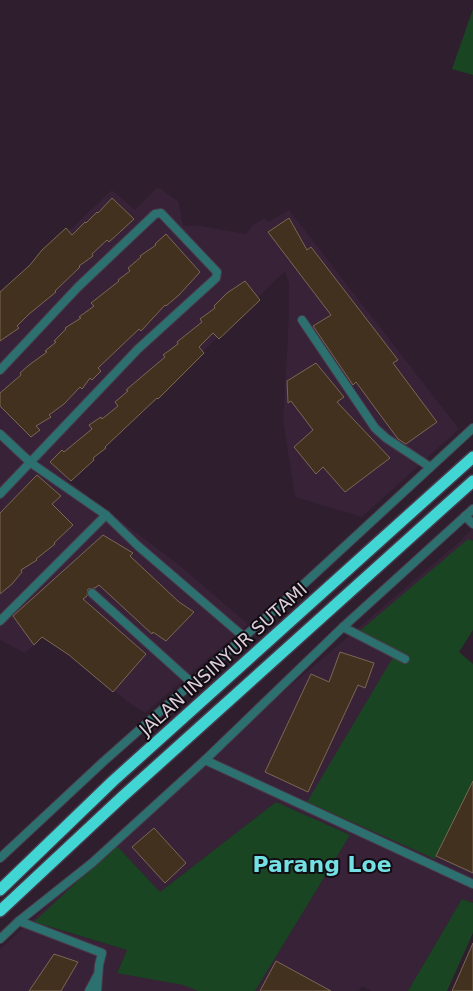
<svg xmlns="http://www.w3.org/2000/svg" width="473" height="991" font-family="'DejaVu Sans',sans-serif">
<style>
.built{fill:#382238}
.green{fill:#1a4522}
.building{fill:#42311f;stroke:#7b6753}
.lines{fill:none;stroke-linecap:round;stroke-linejoin:round}
.minor-casing{stroke:#4a3a4a;stroke-width:10}
.highway-casing{stroke:#4a3a4a;stroke-width:14}
.minor{stroke:#2c706f;stroke-width:8}
.highway{stroke:#41d5d3;stroke-width:11}
.labels{text-anchor:middle;dominant-baseline:central;stroke-width:4;stroke-linejoin:round;paint-order:stroke}
.street-label{font-size:18px;fill:#dacfda;stroke:#120b12}
.district-label{font-size:22px;font-weight:bold;fill:#73e0e3;stroke:#120b12}
</style>
<rect width="100%" height="100%" fill="#2e1e2e"/>
<!-- built -->
<g class="built">
<path d="M158 187 179 202 183 226H201L246 234 252 226 264 218 268 222 289 210 459 429 362 517 295 497 283 420 289 316V284L285 271 182 372 67 480 179 565 248 624 145 713 128 702 46 634 25 653 0 640V296L112 190 135 210Z"/>
<path d="M473 528V541L468 540 395 654 473 783V903L462 899 408 991H372L362 986 359 991H255L350 835 276 802 160 892 116 845 35 923 127 950 117 972 183 985 198 991H0V949L276 698 459 542Z"/>
</g>
<!-- green -->
<g class="green">
<path d="M473 9V75L452 69Z"/>
<path d="M468 539 473 541V630L459 652 473 664V783L435 859 307 802 395 654 355 635Z"/>
<path d="M276 802 350 835 255 991H198L183 985 117 973 127 950 34 922 116 845 160 892Z"/>
<path d="M462 899 473 903V933L447 991H408Z"/>
</g>
<!-- building -->
<g class="building">
<path d="M112 198 134 219 109 242 107 240 92 254 93 256 79 266 80 267 55 291 56 292 29 314 17 326 19 328 0 341V292L30 265 42 250 66 228 72 235 85 222 86 223 97 212 98 213Z"/>
<path d="M289 218 307 250 311 247 398 360 393 363 437 422 406 444 398 439 356 382 353 385 313 326 331 315 268 232Z"/>
<path d="M166 234 200 272 179 295 166 306 165 305 141 331 139 329 98 368 101 371 92 380 90 378 82 389 80 387 64 404 49 415 51 417 36 426 40 430 31 437 0 406V393L21 375 20 373 29 365 47 352 45 351 56 342 54 341 66 329 65 328 81 318 79 317 94 306 91 303 119 281 118 280 130 271 128 268 141 257 140 256 156 245 155 244Z"/>
<path d="M245 281 260 300 219 339 213 333 199 347 204 353 158 399 157 398 105 447 106 448 93 458 94 460 83 470 71 481 50 462 62 450 64 452 92 429 89 425 101 417 102 419 118 406 115 402 128 391 126 390 165 357 163 355 178 344 177 342 202 322 200 319 215 308 214 306 227 293Z"/>
<path d="M316 363 344 397 337 402 390 458 345 492 323 467 316 474 294 447 313 430 291 401 288 403 287 381Z"/>
<path d="M37 475 61 496 52 504 73 525 54 543 55 544 36 559 37 560 21 570 22 572 12 584 0 594V513Z"/>
<path d="M103 535 133 553 130 556 179 602 194 612 166 641 153 632 152 634 99 585 95 588 88 589 87 596 83 599 146 654 113 692 69 655 42 637 34 645 13 616Z"/>
<path d="M340 652 374 663 365 688 358 685 308 792 265 772 311 674 329 682Z"/>
<path d="M473 781V873L436 856Z"/>
<path d="M154 828 186 863 165 883 132 847Z"/>
<path d="M473 943V991H452Z"/>
<path d="M54 954 78 962 61 991H29Z"/>
<path d="M276 961 331 991H260Z"/>
</g>
<g class="lines">
<defs>
<g id="minor">
<path d="M302 320 375 428 386 438 430 467"/>
<path d="M0 370 78 287 155 214 161 213 217 272 216 278 138 349 0 494"/>
<path d="M0 434 31 463 106 515 138 546 244 637"/>
<path d="M465 516 473 524"/>
<path d="M92 593 192 683"/>
<path d="M0 621 106 515"/>
<path d="M343 627 405 659"/>
<path d="M205 760 473 884"/>
<path d="M0 858 103 762 305 583 473 428"/>
<path d="M19 921 102 953 99 965 97 991"/>
<path d="M0 939 19 921 92 863 205 760 343 627 473 509"/>
<path d="M89 991 97 976"/>
</g>
<g id="highway">
<path d="M0 890 113 781 473 457"/>
<path d="M0 911 122 797 473 481"/>
</g>
</defs>
<!-- minor casing -->
<use href="#minor" class="minor-casing"/>
<!-- highway casing -->
<use href="#highway" class="highway-casing"/>
<!-- minor -->
<use href="#minor" class="minor"/>
<!-- highway -->
<use href="#highway" class="highway"/>
</g>
<g class="labels">
<!-- street labels -->
<g class="street-label">
<text transform="translate(223 659) rotate(-42)">JALAN INSINYUR SUTAMI</text>
</g>
<!-- district labels -->
<g class="district-label">
<text x="322" y="864">Parang Loe</text>
</g>
</g>
</svg>
